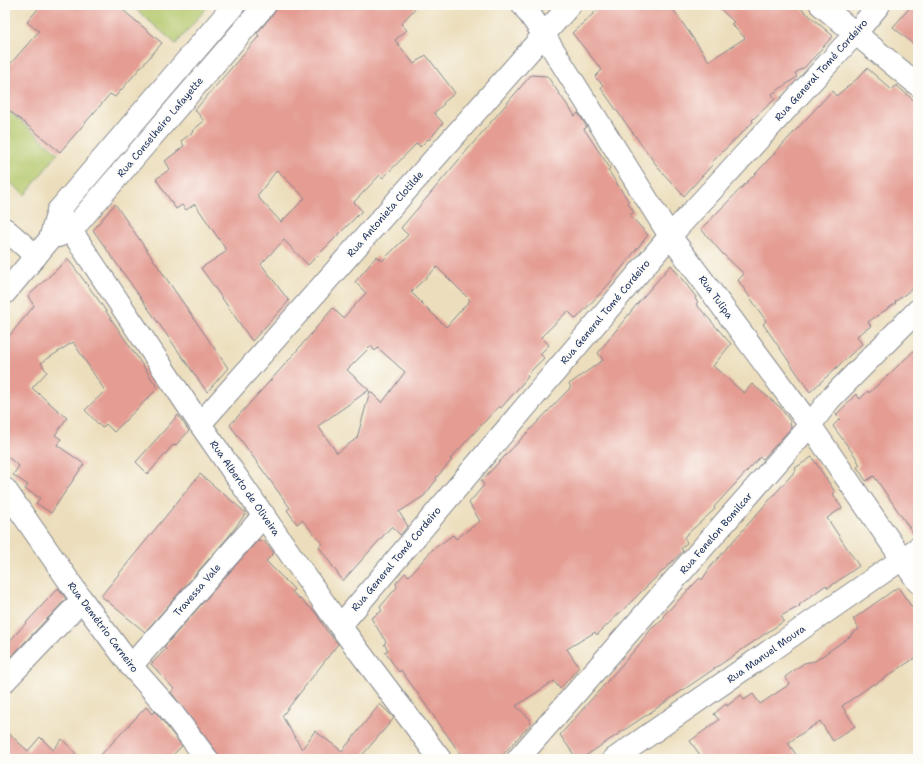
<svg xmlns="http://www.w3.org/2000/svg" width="923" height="764" font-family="'Shantell Sans',sans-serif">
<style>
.pitch{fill:#b3c76b;stroke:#677b64}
.building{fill:#e49c93;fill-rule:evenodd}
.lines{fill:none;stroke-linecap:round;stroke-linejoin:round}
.minor-casing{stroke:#84868d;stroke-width:24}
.minor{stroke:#fff;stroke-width:22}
.labels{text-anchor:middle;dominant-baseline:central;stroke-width:3.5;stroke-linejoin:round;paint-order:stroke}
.street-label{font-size:10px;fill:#1b2f5e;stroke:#fdfcf7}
</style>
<rect width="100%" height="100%" fill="#fdfcf7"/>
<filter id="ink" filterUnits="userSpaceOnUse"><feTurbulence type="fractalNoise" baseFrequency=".025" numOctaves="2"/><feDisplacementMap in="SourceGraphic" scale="8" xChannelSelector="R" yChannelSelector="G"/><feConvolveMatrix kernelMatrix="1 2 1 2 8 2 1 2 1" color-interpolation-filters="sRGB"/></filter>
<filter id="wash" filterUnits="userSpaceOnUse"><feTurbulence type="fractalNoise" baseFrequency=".012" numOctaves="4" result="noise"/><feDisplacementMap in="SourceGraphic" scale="16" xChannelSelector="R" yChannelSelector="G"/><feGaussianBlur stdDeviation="0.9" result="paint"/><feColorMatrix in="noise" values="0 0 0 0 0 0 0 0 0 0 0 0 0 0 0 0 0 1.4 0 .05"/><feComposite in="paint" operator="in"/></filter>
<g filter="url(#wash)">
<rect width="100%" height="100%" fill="#ecdebc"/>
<!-- pitch -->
<g class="pitch">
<path d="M131 5H209L176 44Z"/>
<path d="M5 108 58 153 25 195 5 178Z"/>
</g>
<g id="blocks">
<!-- building -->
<g class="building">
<path d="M41 5H117L162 43 115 97 110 94 60 152 5 107V70L39 31 27 22Z"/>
<path d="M279 5H418L401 24 407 30 395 40 414 64 426 55 455 93 443 103 444 104 434 113 443 123 429 140 428 139 420 147 417 143 383 178 380 175 354 202 362 211 308 265 284 240 261 264 289 301 252 341 201 268 227 251 195 204 186 210 182 205 176 209 156 179 170 169 165 161 184 146 181 141 193 132 192 131 204 121 195 110 259 36 257 33 274 13ZM277 170 305 198 281 222 257 196Z"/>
<path d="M603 5H670L709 61 745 38 731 24 734 22 716 5H797L833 36 805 67 795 73 797 77 772 94 775 99 752 120 753 122 712 162 713 164 684 196 660 170 617 111 601 88 603 85 595 77 602 70 572 33Z"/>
<path d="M912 5H918V48L893 27Z"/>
<path d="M867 68 892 90 896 85 918 104V284L895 302 896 303 868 322 871 326 857 336 862 344 810 392 763 324 766 321 738 280 744 274 722 253 701 229 758 171 832 91 836 96 858 78Z"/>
<path d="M531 75 547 76 575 116 578 113 587 127 584 129 610 168 608 170 629 202 628 203 634 212 630 215 648 235 608 285 576 319 568 311 541 337 549 345 540 354 544 358 527 375 528 377 501 408 499 406 450 459 452 460 436 478 437 479 424 496 399 512 408 526 400 535 392 526 343 581 319 547 322 543 302 520 297 524 287 510 290 508 230 425 288 361 333 308 343 318 366 293 355 282 377 256 382 261 408 235 401 228ZM437 267 470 300 446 327 411 292ZM371 346 375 351 378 348 405 372 382 403 370 391 357 438 337 453 318 426 369 390 347 370Z"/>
<path d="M115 204 228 368 207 392 93 230Z"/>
<path d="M68 259 97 298 158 388 114 432 106 424 102 428 85 410 105 391 73 342 41 363 47 372 32 388 67 418 55 435 61 439 57 445 84 464 51 513 36 503 40 498 25 489 28 485 13 475 19 466 5 455V341L34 306 28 296Z"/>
<path d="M671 265 696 297 695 299 698 302 696 304 731 344 713 366 744 393 752 384 780 407 790 421 791 428 763 459 760 457 724 496 714 507 715 509 684 537 687 543 681 548 683 551 597 635 595 632 567 649 579 667 560 689 554 681 516 706 530 719V725L499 759H464L401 670 399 672 385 652 388 650 384 644 386 642 371 618 382 611 380 607 397 587 396 583 405 573 409 576 432 550 453 535 456 539 480 521 469 503 484 485 481 481 571 387 569 384 603 360 598 353 637 304Z"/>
<path d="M918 347V536H915L874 476 866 481 857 467 860 465 855 456 833 426 840 419 836 415 856 394 860 399 868 391 869 393Z"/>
<path d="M178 415 189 431 175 446 173 445 148 474 136 462Z"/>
<path d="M812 457 835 492 833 494 842 508 827 518 859 566 828 588 826 585 799 605 800 606 781 616 784 621 651 712 581 759H577L560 735 634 651 652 628 664 619 663 616 700 578 702 580 711 566 796 470 795 468Z"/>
<path d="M200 474 246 513 229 536 145 632 101 596Z"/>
<path d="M258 540 264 541 274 553 266 561 294 589 292 592 315 612 327 631 338 644 282 716 302 749 315 731 342 751 380 704 394 718 359 759H222L171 692 174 689 151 664 166 649 164 647Z"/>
<path d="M898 587 918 616V656L874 685 873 684 842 706 855 726 833 741 820 721 788 743 799 759H703L690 741 719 720 714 714 726 704 727 706 741 695 744 700 753 694 760 704 790 684 785 677 804 663 815 661 852 635 851 634 859 629 853 619Z"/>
<path d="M58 588 66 599 5 663V646Z"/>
<path d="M146 707 152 714 155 711 182 746 169 759H97Z"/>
<path d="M5 730 28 751 40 737 53 750 62 739 81 759H5Z"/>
</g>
</g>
</g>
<g filter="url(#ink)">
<use href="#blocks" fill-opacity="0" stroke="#84868d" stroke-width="1"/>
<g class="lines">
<defs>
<g id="minor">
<path d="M523 5 544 35 670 236 810 425 918 582"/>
<path d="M821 5 918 85"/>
<path d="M58 211 200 424 340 626 440 759"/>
<path d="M5 229 36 256"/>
<path d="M58 236 71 231 265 5"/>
<path d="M5 293 50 239 58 211 234 5"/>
<path d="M200 424 570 5"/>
<path d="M5 489 82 600 131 666 170 710 207 759"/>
<path d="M340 626 670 236 855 34 879 5"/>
<path d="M131 666 264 515"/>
<path d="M5 681 82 600"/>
<path d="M518 759 810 425 830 399 918 310"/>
<path d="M614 759 918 548"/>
</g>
</defs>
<!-- minor casing -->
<use href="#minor" class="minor-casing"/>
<!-- minor -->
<use href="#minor" class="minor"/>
</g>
</g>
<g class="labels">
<!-- street labels -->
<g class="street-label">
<text transform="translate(821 70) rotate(-48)">Rua General Tomé Cordeiro</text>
<text transform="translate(160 127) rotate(-50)">Rua Conselheiro Lafayette</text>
<text transform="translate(385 214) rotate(-49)">Rua Antonieta Clotilde</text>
<text transform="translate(716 297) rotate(54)">Rua Tulipa</text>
<text transform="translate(605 312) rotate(-50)">Rua General Tomé Cordeiro</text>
<text transform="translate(245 488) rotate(55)">Rua Alberto de Oliveira</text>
<text transform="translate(716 533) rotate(-49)">Rua Fenelon Bomilcar</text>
<text transform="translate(396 559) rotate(-50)">Rua General Tomé Cordeiro</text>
<text transform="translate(197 590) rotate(-49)">Travessa Vale</text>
<text transform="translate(103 627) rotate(53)">Rua Demétrio Carneiro</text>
<text transform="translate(766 654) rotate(-35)">Rua Manuel Moura</text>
</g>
</g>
<!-- margin -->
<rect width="923" height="764" fill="none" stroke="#fdfcf7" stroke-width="20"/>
</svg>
